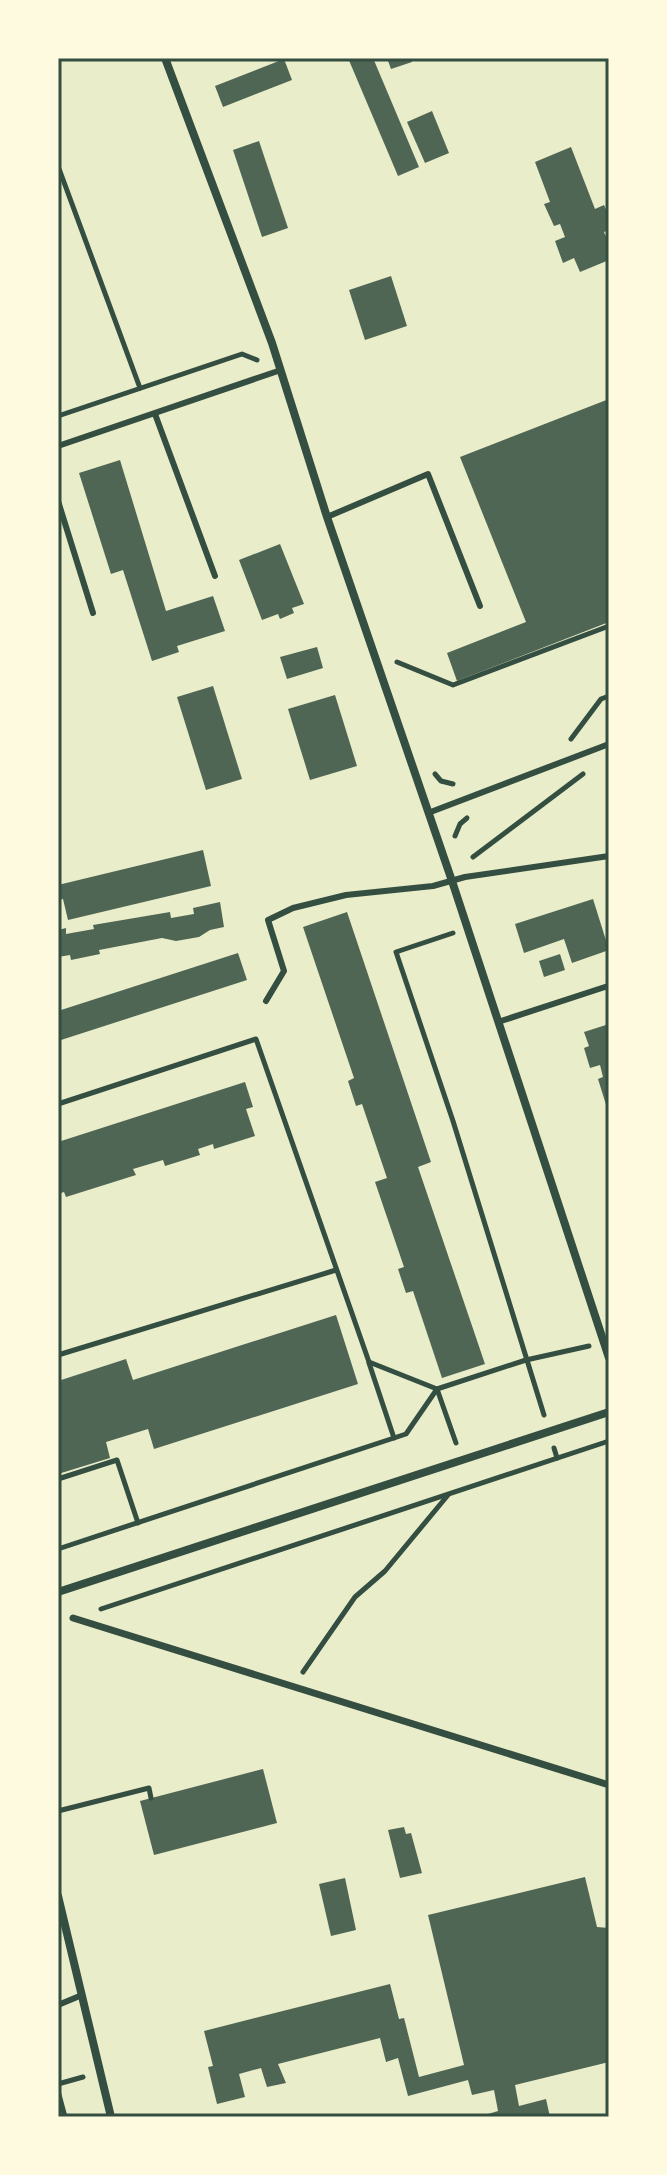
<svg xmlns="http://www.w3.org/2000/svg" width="667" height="2175" font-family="'Roboto Condensed',sans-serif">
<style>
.building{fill:#4f6655}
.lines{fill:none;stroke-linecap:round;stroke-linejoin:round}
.path{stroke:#344e41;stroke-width:5}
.service{stroke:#344e41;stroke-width:6}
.pedestrian{stroke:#344e41;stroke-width:7}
.minor{stroke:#344e41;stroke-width:8}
.neatline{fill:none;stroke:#344e41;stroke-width:3}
</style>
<rect width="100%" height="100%" fill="#e9edc9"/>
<!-- building -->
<g class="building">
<path d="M348 58H373L419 167 398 176Z"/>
<path d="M387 58H411L412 62 391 69Z"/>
<path d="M284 59 292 80 223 107 215 86Z"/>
<path d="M432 111 449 153 425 163 407 122Z"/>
<path d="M259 141 288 228 262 237 233 150Z"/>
<path d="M571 147 595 209 604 205 609 216V230L604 232 609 244V260L580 272 574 258 563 263 555 241 565 237 560 224 554 226 544 204 550 202 535 162Z"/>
<path d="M391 276 407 326 365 340 349 290Z"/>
<path d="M609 399V622L457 681 447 653 526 622 460 457Z"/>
<path d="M120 460 166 611 213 596 225 631 177 646 179 652 152 661 123 570 111 574 79 473Z"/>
<path d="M280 544 304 604 292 608 294 613 280 619 278 614 262 620 239 560Z"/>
<path d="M317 647 323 668 287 679 280 657Z"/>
<path d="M213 686 242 779 206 790 177 697Z"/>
<path d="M335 695 357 766 310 780 288 709Z"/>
<path d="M203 850 211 886 68 920 63 899 58 900V885Z"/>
<path d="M593 899 609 950 572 963 564 939 524 953 515 924Z"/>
<path d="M220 902 224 927 210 930 199 937 176 941 162 938 99 950 100 954 71 960 70 955 58 957V930L66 928V934L94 929 93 925 170 912 171 918 194 914 193 908Z"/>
<path d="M347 912 431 1162 418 1167 485 1364 442 1378 413 1291 406 1293 398 1269 404 1267 375 1182 387 1178 362 1104 356 1106 348 1081 354 1078 303 927Z"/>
<path d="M238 953 247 980 61 1040 58 1011Z"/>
<path d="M560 954 565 970 544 977 539 961Z"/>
<path d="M609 1024V1110L608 1111 598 1079 603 1077 600 1065 590 1068 584 1048 589 1046 584 1032Z"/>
<path d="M245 1082 253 1107 246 1109 255 1136 214 1149 213 1144 198 1149 200 1155 165 1166 163 1160 133 1169 136 1175 66 1197 64 1192 58 1194V1142Z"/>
<path d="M336 1315 358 1384 154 1449 148 1429 106 1442 110 1458 58 1474V1381L126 1359 133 1380Z"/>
<path d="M263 1769 277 1823 154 1855 140 1801Z"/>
<path d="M404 1827 406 1834 411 1833 422 1873 400 1878 388 1830Z"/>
<path d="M585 1877 597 1927 609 1928V2062L515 2085 519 2106 546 2099 550 2117H478L498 2111 494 2090 472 2095 468 2080 408 2096 398 2058 386 2062 380 2038 278 2064 286 2083 267 2087 261 2068 239 2074 245 2097 217 2104 208 2067 213 2066 204 2031 390 1984 399 2019 404 2018 419 2077 464 2065 428 1915Z"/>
<path d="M345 1878 356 1930 331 1936 319 1884Z"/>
</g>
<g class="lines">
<!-- path -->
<g class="path">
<path d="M58 166 140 388"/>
<path d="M58 416 242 354 257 360"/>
<path d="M397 662 453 685 609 626"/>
<path d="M571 739 601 699 609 696"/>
<path d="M435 774 441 781 453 784"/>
<path d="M455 836 460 824 467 818"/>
<path d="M473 857 583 774"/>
<path d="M453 933 396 952 453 1121 544 1415"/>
<path d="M58 1104 256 1039 369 1362 437 1389 456 1443"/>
<path d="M58 1355 336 1270"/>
<path d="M369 1363 394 1438"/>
<path d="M554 1448 557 1458"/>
<path d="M58 1479 117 1460 138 1523"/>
<path d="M58 1549 406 1434 437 1389 526 1360 589 1346"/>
<path d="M101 1609 609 1441"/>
<path d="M303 1672 355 1597 385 1571 448 1495"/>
<path d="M58 1811 149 1788 151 1798"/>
<path d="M58 2084 83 2077"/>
<path d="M58 2091 65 2117"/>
</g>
<!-- service -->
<g class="service">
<path d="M155 414 215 576"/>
<path d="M58 446 281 370"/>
<path d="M58 501 93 613"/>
<path d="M327 517 428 474 480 606"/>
<path d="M428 813 609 744"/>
<path d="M266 1001 284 971 268 920 293 908 346 895 433 886 465 877 609 856"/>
<path d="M498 1022 608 986"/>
<path d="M58 2005 82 1995"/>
</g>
<!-- pedestrian -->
<path class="pedestrian" d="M73 1618 609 1785"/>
<!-- minor -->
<g class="minor">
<path d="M165 58 272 343 327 517 452 881 609 1358"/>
<path d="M58 1592 609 1412"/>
<path d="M58 1896 111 2117"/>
</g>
</g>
<!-- border -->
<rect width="667" height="2175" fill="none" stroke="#fefae0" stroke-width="120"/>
<rect x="60" y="60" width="547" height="2055" class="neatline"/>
</svg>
